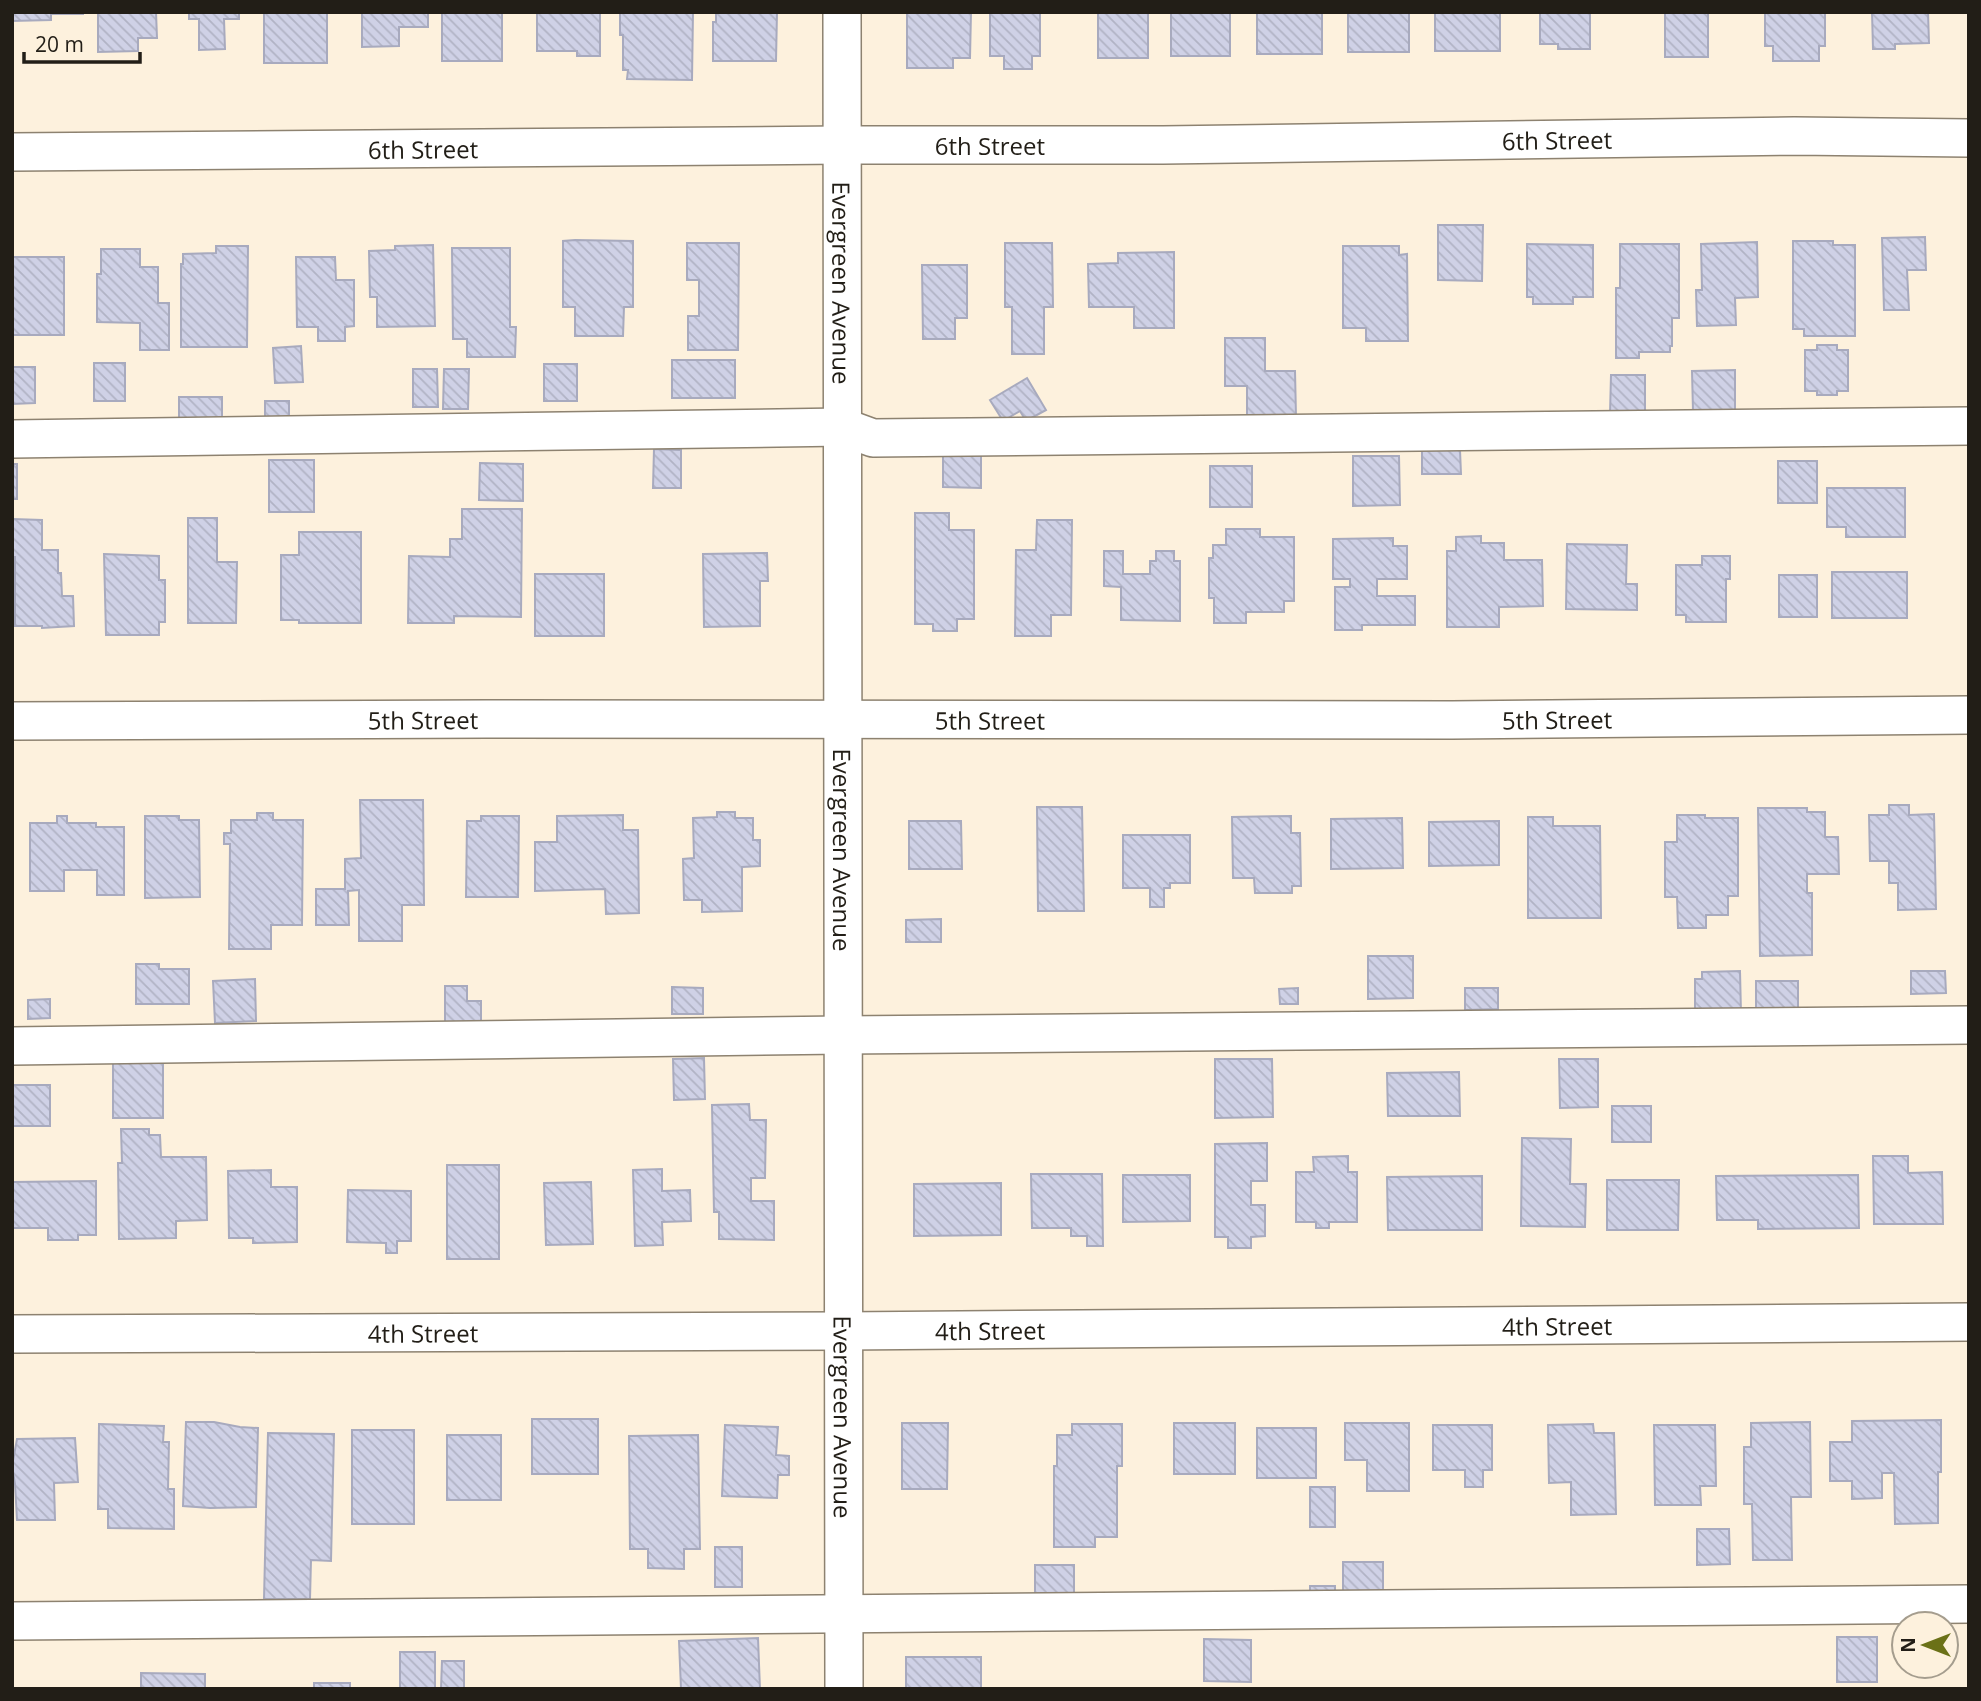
<svg xmlns="http://www.w3.org/2000/svg" width="1981" height="1701" font-family="'Open Sans',sans-serif">
<style>
.building{fill:url(#building-back-hatch);stroke:#a8aabe;stroke-width:2}
.lines{fill:none;stroke-linecap:round;stroke-linejoin:round}
.minor-casing{stroke:#8d8270;stroke-width:40}
.minor{stroke:#fff;stroke-width:37}
.labels{text-anchor:middle;dominant-baseline:central;stroke-width:7;stroke-linejoin:round;paint-order:stroke}
.street-label{font-size:24px;fill:#221e17;stroke:#fdf1dd}
</style>
<defs>
<pattern id="building-back-hatch" width="6" height="6" patternUnits="userSpaceOnUse" patternTransform="scale(1.75)"><rect width="6" height="6" fill="#cfd1e6"/><path d="M-1 5l2 2M0 0l6 6M5-1l2 2" fill="none" stroke="#b1b3c5"/></pattern>
</defs>
<rect width="100%" height="100%" fill="#fdf1dd"/>
<!-- building -->
<g class="building">
<path d="M12 12H83V14H51V20L12 21Z"/>
<path d="M98 12H156L157 38H138V51L98 52Z"/>
<path d="M189 12H239V19H224L225 49 199 50V19H189Z"/>
<rect x="264" y="12" width="63" height="51"/>
<path d="M362 12H428V27H399V46L362 47Z"/>
<rect x="442" y="12" width="60" height="49"/>
<path d="M537 12H600V56H577V51H537Z"/>
<path d="M620 12H693L692 80 627 79 628 70H623V35H620Z"/>
<path d="M716 12H777L776 61H713V22H716Z"/>
<path d="M907 12H971L970 58H953V68H907Z"/>
<path d="M990 12H1040V56H1032V69H1004V56H990Z"/>
<rect x="1098" y="12" width="50" height="46"/>
<rect x="1171" y="12" width="59" height="44"/>
<path d="M1267 12 1322 13V54H1257V13Z"/>
<rect x="1348" y="12" width="61" height="40"/>
<rect x="1435" y="12" width="65" height="39"/>
<path d="M1540 12H1590V49H1558V44H1540Z"/>
<rect x="1665" y="12" width="43" height="45"/>
<path d="M1765 12H1825V46H1819V61H1773V46H1765Z"/>
<path d="M1872 12H1928L1929 43 1895 44V49H1873Z"/>
<path d="M1438 225H1483L1482 281 1438 280Z"/>
<path d="M1925 237 1926 270H1907L1909 310H1884L1882 238Z"/>
<path d="M575 240 633 241V307H624L623 336H575V307H563V241Z"/>
<path d="M1793 241H1833V245H1855V336H1804V329H1793Z"/>
<path d="M1757 242 1758 297 1735 298 1736 325 1697 326 1696 290H1702L1701 244Z"/>
<path d="M687 243H739L738 350H688V316H699V280H687Z"/>
<path d="M1005 243H1052L1053 307H1044V354H1012V307H1005Z"/>
<path d="M1527 244 1593 245V297H1573V304H1533V297H1527Z"/>
<path d="M1620 244H1679V318H1672V346H1670V352H1639V358H1616V288H1620Z"/>
<path d="M433 245 435 326 377 327V297H370L369 251 395 250V246Z"/>
<path d="M216 246H248L247 347H181V264H183V254L216 253Z"/>
<path d="M1343 246H1399V255L1407 254 1408 341H1366V328H1343Z"/>
<path d="M452 248H510V327H516L515 357H467V339H453Z"/>
<path d="M101 249H140V267H158V303H169V350H140V323L97 322V274H101Z"/>
<path d="M1174 252V328H1134V307H1089L1088 264 1118 263V253Z"/>
<rect x="12" y="257" width="52" height="78"/>
<path d="M296 257H335L336 280H354V326L345 327V341H318V327H297Z"/>
<path d="M922 265H967V318H955V339H923Z"/>
<path d="M1225 338H1265V371H1295L1296 416H1247V386H1225Z"/>
<path d="M1817 345H1837V350H1848V391H1837V395H1817V391H1805V350H1817Z"/>
<path d="M301 346 303 382 275 383 273 348Z"/>
<rect x="672" y="360" width="63" height="38"/>
<rect x="94" y="363" width="31" height="38"/>
<rect x="544" y="364" width="33" height="37"/>
<path d="M12 367H35V403L12 404Z"/>
<path d="M413 369H437L438 407H413Z"/>
<path d="M444 369H469L468 409H443Z"/>
<path d="M1735 370V410L1693 411 1692 371Z"/>
<path d="M1611 375H1645V414H1610Z"/>
<path d="M1027 378 1046 410 1026 421 1020 411 1003 421 990 400Z"/>
<rect x="179" y="397" width="43" height="26"/>
<rect x="265" y="401" width="24" height="18"/>
<path d="M943 446H981V488L943 487Z"/>
<path d="M654 449 681 450V488H653Z"/>
<path d="M1422 450H1460L1461 474H1422Z"/>
<path d="M1353 456H1399L1400 505 1353 506Z"/>
<rect x="269" y="460" width="45" height="52"/>
<rect x="1778" y="461" width="39" height="42"/>
<path d="M480 463 523 464V501L479 500Z"/>
<rect x="12" y="464" width="5" height="35"/>
<rect x="1210" y="466" width="42" height="41"/>
<path d="M1827 488H1905V537H1846V527H1827Z"/>
<path d="M462 509H522L521 617 454 616V623H408L409 556 450 557V539H462Z"/>
<path d="M915 513H949V530H974V619H957V631H933V624H915Z"/>
<path d="M188 518H217V562H237L236 623H188Z"/>
<path d="M12 519 42 520V550H58V573H61L62 596H73L74 626 42 628V626H15V557H12Z"/>
<path d="M1037 520H1072L1071 615H1051V636H1015L1016 550H1036Z"/>
<path d="M1226 529H1260V537H1294V601H1284V612H1246V623H1214V598H1209V558H1213V545H1226Z"/>
<path d="M299 532H361V623H299V620H281V555H299Z"/>
<path d="M1481 536V543H1504V560H1542L1543 606 1499 607V627H1447V551H1456V537Z"/>
<path d="M1393 538V546H1407V579H1377V596H1415V625H1362V630H1335V587H1350V579H1333V539Z"/>
<path d="M1567 544 1627 545 1626 584H1637V610L1566 609Z"/>
<path d="M1104 551H1123V574H1150V561H1156V551H1174V561H1180V621L1121 620V587L1104 586Z"/>
<path d="M767 553 768 581H760V626L704 627 703 554Z"/>
<path d="M104 554 159 556V580H165V622H159V635H106Z"/>
<path d="M1702 556H1730V579H1726V622H1686V615H1676V565H1702Z"/>
<rect x="1832" y="572" width="75" height="46"/>
<rect x="535" y="574" width="69" height="62"/>
<rect x="1779" y="575" width="38" height="42"/>
<path d="M360 800H423L424 905H402V941H359V890L348 891 349 925H316V889H345V859L361 858Z"/>
<path d="M1889 805H1909V815L1934 814 1936 909 1898 910V883H1889V861H1870L1869 815H1889Z"/>
<path d="M1037 807H1082L1084 911H1038Z"/>
<path d="M1758 808H1807V812H1825V837H1838L1839 874H1807V893H1812V955L1760 956Z"/>
<path d="M717 812H735V818H753V840H760V866L742 867V911L702 912V900H684L683 859 694 858 693 818 717 817Z"/>
<path d="M257 813H273V820H303L302 925H271V949H229L230 844H224V833H231V820H257Z"/>
<path d="M623 815V830H638L639 913 606 914 605 889 535 891V842H557V816Z"/>
<path d="M1677 815H1705V818H1738V896H1728V915H1706V928H1678L1677 897H1665V842H1677Z"/>
<path d="M57 816H67V823H96V827H124V895H97V870H64V891H30V823H57Z"/>
<path d="M145 816H179V820H199L200 897 145 898Z"/>
<path d="M481 816H519L518 897H466L467 821H481Z"/>
<path d="M1291 816V833H1300L1301 886H1292V893H1255L1254 878H1233L1232 817Z"/>
<path d="M1528 817H1553V826H1600L1601 918H1528Z"/>
<path d="M1402 818 1403 868 1331 869V819Z"/>
<path d="M909 821H961L962 869H909Z"/>
<path d="M1499 821V865L1429 866V822Z"/>
<path d="M1123 835H1190V883H1170V888H1164V907H1150V888H1123Z"/>
<path d="M941 919V942H906V920Z"/>
<path d="M1368 956H1413V998L1368 999Z"/>
<path d="M136 964H159V969H189V1004H136Z"/>
<path d="M1740 971 1741 1013H1695V979H1702V972Z"/>
<path d="M1911 971H1945L1946 993 1911 994Z"/>
<path d="M255 979 256 1021 215 1023 213 981Z"/>
<rect x="1756" y="981" width="42" height="30"/>
<path d="M445 986H467V1001H481V1022H445Z"/>
<path d="M672 987 703 988V1014H672Z"/>
<path d="M1298 988V1004H1280L1279 989Z"/>
<path d="M1465 988H1498V1009L1465 1010Z"/>
<path d="M50 999V1018L28 1019V1000Z"/>
<path d="M704 1058 705 1099 674 1100 673 1059Z"/>
<rect x="113" y="1059" width="50" height="59"/>
<path d="M1215 1059H1272L1273 1117 1215 1118Z"/>
<path d="M1559 1059H1598V1107L1560 1108Z"/>
<path d="M1459 1072 1460 1116H1388L1387 1073Z"/>
<rect x="12" y="1085" width="38" height="41"/>
<path d="M749 1104 750 1120H766L765 1178H751V1201H774V1240L719 1239V1212H714L712 1105Z"/>
<rect x="1612" y="1106" width="39" height="36"/>
<path d="M121 1129H149V1135H160L161 1157H206L207 1220 176 1221V1238L119 1239 118 1163H122Z"/>
<path d="M1522 1138 1571 1139 1570 1184H1586L1585 1227 1521 1226Z"/>
<path d="M1267 1143V1181H1251V1205H1265V1236L1251 1237V1248H1228V1237H1215V1144Z"/>
<path d="M1348 1156V1172H1357V1222H1329V1228H1316V1222H1296V1172H1314L1313 1157Z"/>
<path d="M1873 1156H1908V1173L1942 1172 1943 1224H1874Z"/>
<rect x="447" y="1165" width="52" height="94"/>
<path d="M662 1169V1191L690 1190 691 1221 662 1222 663 1245 635 1246 633 1170Z"/>
<path d="M271 1170V1187H297V1242L253 1243V1238H229L228 1171Z"/>
<path d="M1031 1174H1102L1103 1246H1087V1236H1071V1228H1032Z"/>
<path d="M1123 1175H1190V1221L1123 1222Z"/>
<path d="M1858 1175 1859 1228 1758 1229V1220H1717L1716 1176Z"/>
<path d="M1482 1176V1230H1388L1387 1177Z"/>
<path d="M1607 1180H1679L1678 1230H1607Z"/>
<path d="M96 1181V1235H78V1240H48V1228H13V1182Z"/>
<path d="M591 1182 593 1244 546 1245 544 1183Z"/>
<path d="M1001 1183V1235L914 1236V1184Z"/>
<path d="M348 1190 411 1191V1241H397V1253H386V1243L347 1242Z"/>
<rect x="532" y="1419" width="66" height="55"/>
<path d="M1941 1420V1472H1938V1523L1895 1524 1894 1473H1882V1498L1852 1499V1481H1830V1442H1852V1421Z"/>
<path d="M186 1422H214L240 1427 258 1428 256 1507 210 1508 183 1506Z"/>
<path d="M1810 1422 1811 1497H1791L1792 1560H1753L1752 1504H1744V1447H1751V1423Z"/>
<path d="M902 1423H948L947 1489H902Z"/>
<rect x="1174" y="1423" width="61" height="51"/>
<path d="M1345 1423H1409V1491H1367V1460H1345Z"/>
<path d="M99 1424 164 1426 163 1442H169L168 1489H174V1529L108 1528V1509H98Z"/>
<path d="M1072 1424H1122V1466H1117V1537H1095V1547H1054V1466H1057V1435H1072Z"/>
<path d="M1593 1424 1594 1433H1614L1616 1514 1571 1515V1482L1549 1483 1548 1425Z"/>
<path d="M725 1425 778 1427 776 1455 789 1456V1475H778L777 1498 722 1496Z"/>
<path d="M1433 1425H1492V1470H1483V1487H1465V1470H1433Z"/>
<path d="M1654 1425H1715L1716 1486H1700L1701 1505H1655Z"/>
<rect x="1257" y="1428" width="59" height="50"/>
<rect x="352" y="1430" width="62" height="94"/>
<path d="M268 1433 334 1434 331 1561 311 1560 310 1599H264Z"/>
<rect x="447" y="1435" width="54" height="65"/>
<path d="M698 1435 700 1549H684V1569L648 1568V1549H630L629 1436Z"/>
<path d="M75 1438 78 1482 54 1483 55 1520H17L15 1484 12 1466 17 1439Z"/>
<rect x="1310" y="1487" width="25" height="40"/>
<path d="M1697 1529H1729L1730 1564 1697 1565Z"/>
<rect x="715" y="1547" width="27" height="40"/>
<rect x="1343" y="1562" width="40" height="35"/>
<rect x="1035" y="1565" width="39" height="34"/>
<rect x="1310" y="1586" width="25" height="8"/>
<rect x="1837" y="1637" width="40" height="45"/>
<path d="M758 1638 760 1689H681L679 1641Z"/>
<path d="M1204 1639 1251 1640V1682L1204 1681Z"/>
<rect x="400" y="1652" width="35" height="37"/>
<rect x="906" y="1657" width="75" height="32"/>
<path d="M442 1661H464V1689H441Z"/>
<path d="M141 1673 205 1674V1689H141Z"/>
<rect x="314" y="1683" width="36" height="6"/>
</g>
<g class="lines">
<defs>
<g id="minor">
<path id="s1" d="M842 12 844 1689"/>
<path id="s2" d="M12 152 842 145H1163L1794 136 1969 138"/>
<path d="M12 439 843 427 873 438 1969 426"/>
<path id="s3" d="M12 721 487 719 1452 720 1969 715"/>
<path d="M12 1046 843 1035 1969 1025"/>
<path id="s4" d="M12 1334 844 1331 1969 1322"/>
<path d="M12 1621 1969 1604"/>
</g>
</defs>
<!-- minor casing -->
<use href="#minor" class="minor-casing"/>
<!-- minor -->
<use href="#minor" class="minor"/>
</g>
<g class="labels">
<!-- street labels -->
<g class="street-label">
<text stroke="none"><textPath href="#s2" startOffset="1545">6th Street</textPath></text>
<text stroke="none"><textPath href="#s2" startOffset="978">6th Street</textPath></text>
<text stroke="none"><textPath href="#s2" startOffset="411">6th Street</textPath></text>
<text stroke="none"><textPath href="#s1" startOffset="271">Evergreen Avenue</textPath></text>
<text stroke="none"><textPath href="#s3" startOffset="1545">5th Street</textPath></text>
<text stroke="none"><textPath href="#s3" startOffset="411">5th Street</textPath></text>
<text stroke="none"><textPath href="#s3" startOffset="978">5th Street</textPath></text>
<text stroke="none"><textPath href="#s1" startOffset="838">Evergreen Avenue</textPath></text>
<text stroke="none"><textPath href="#s4" startOffset="1545">4th Street</textPath></text>
<text stroke="none"><textPath href="#s4" startOffset="978">4th Street</textPath></text>
<text stroke="none"><textPath href="#s4" startOffset="411">4th Street</textPath></text>
<text stroke="none"><textPath href="#s1" startOffset="1405">Evergreen Avenue</textPath></text>
</g>
</g>
<!-- border -->
<rect width="1981" height="1701" fill="none" stroke="#221e17" stroke-width="28"/>
<!-- north arrow -->
<g transform="translate(1925 1645) rotate(270)"><circle r="33" fill="#fdf1dd" stroke="#a59d8e" stroke-width="2"/>
<path d="M0-5L12 26L0 18L-12 26Z" fill="#6b7117"/>
<text y="-10" font-size="19" font-weight="bold" text-anchor="middle" fill="#221e17">N</text>
</g>
<!-- scale -->
<path d="M24 52v10h116v-10" fill="none" stroke="#221e17" stroke-width="3.5"/>
<text x="35" y="52" font-size="21" fill="#221e17" stroke="#fdf1dd" stroke-width="5" paint-order="stroke">20 m</text>
</svg>
